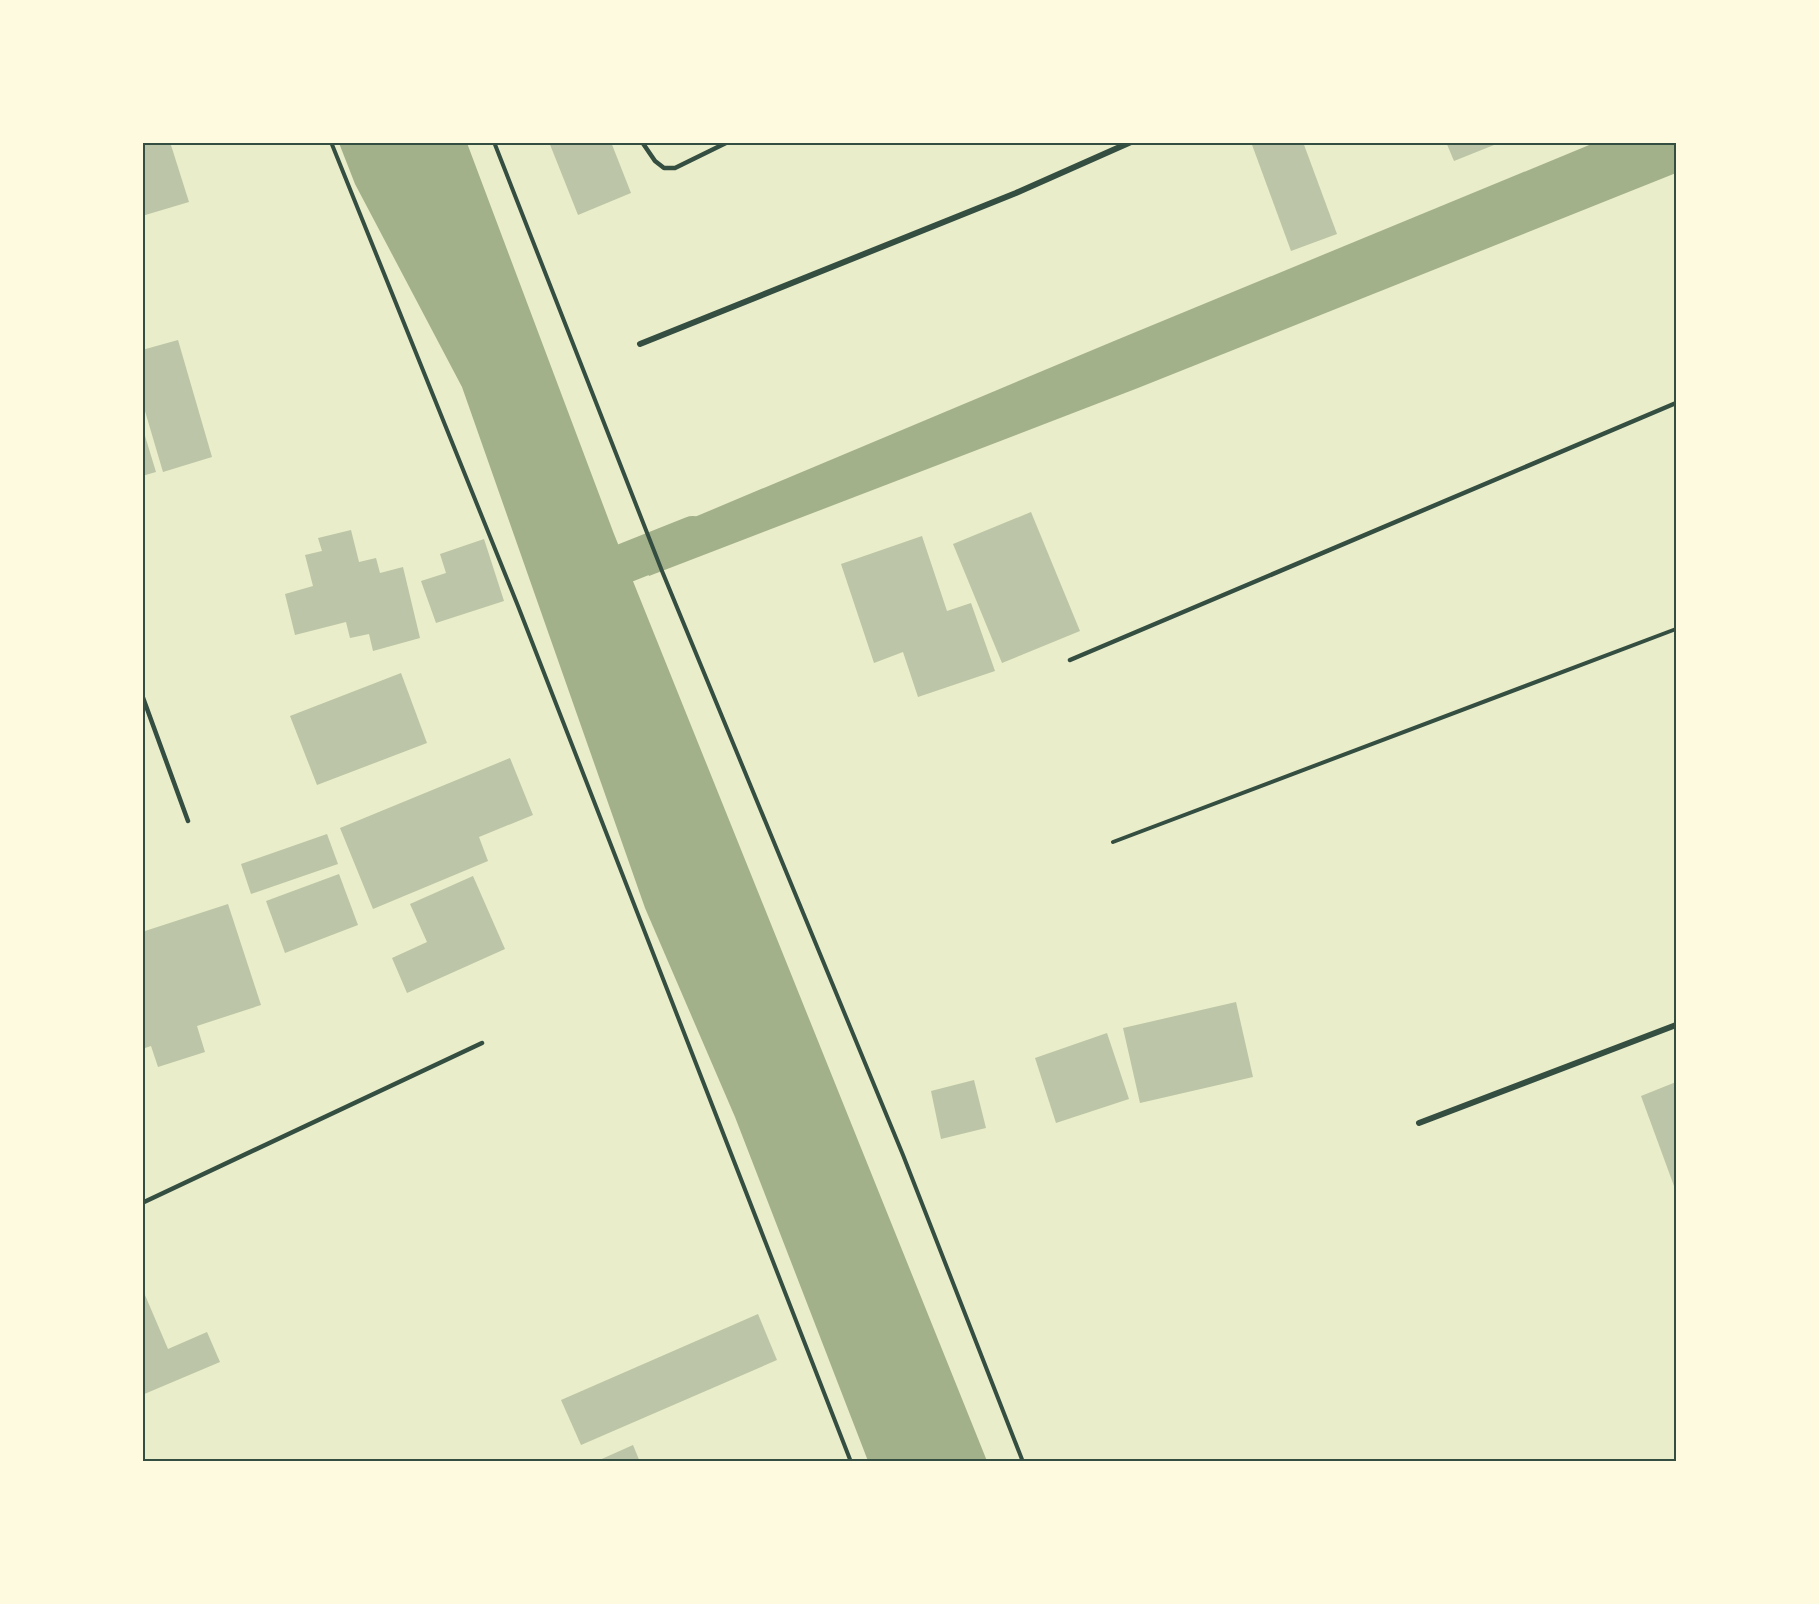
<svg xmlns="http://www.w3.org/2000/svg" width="1819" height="1604" font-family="Literata,serif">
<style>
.water{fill:#a3b18a}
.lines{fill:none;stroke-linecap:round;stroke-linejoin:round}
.canal{stroke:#a3b18a;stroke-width:40}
.building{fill:#bcc5a7}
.path{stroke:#344e41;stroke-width:4}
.service{stroke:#344e41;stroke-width:4.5}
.minor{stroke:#344e41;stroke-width:6}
.neatline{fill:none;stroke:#344e41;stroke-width:2}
</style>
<rect width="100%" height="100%" fill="#e9edc9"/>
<!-- water -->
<g class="water">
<path d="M339 143H467L614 534 987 1461H868L735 1117 645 908 462 387 355 184Z"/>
<path d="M1594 143H1676V173L1138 388 649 576 635 542 1114 341Z"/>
</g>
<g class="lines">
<!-- canal -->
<path class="canal" d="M580 581 693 536"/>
</g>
<!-- building -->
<g class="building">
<path d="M142 142H170L189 202 142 216Z"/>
<path d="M549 142H611L631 193 578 215Z"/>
<path d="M1251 142H1303L1337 234 1291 251Z"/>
<path d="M1446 142H1499V143L1454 161Z"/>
<path d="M178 340 212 457 163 472 142 401V350Z"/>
<path d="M142 426 156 472 142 476Z"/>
<path d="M1031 512 1080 631 1002 663 953 544Z"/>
<path d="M351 530 359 562 376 558 380 573 403 567 420 638 373 651 369 634 350 638 346 622 295 635 285 594 313 586 305 555 322 551 318 538Z"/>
<path d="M922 536 947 611 971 603 995 671 918 697 903 652 874 663 841 564Z"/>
<path d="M484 539 504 601 436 623 421 581 446 573 440 554Z"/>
<path d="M401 673 427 743 317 785 290 716Z"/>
<path d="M510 758 533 815 479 837 488 861 373 909 340 828Z"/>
<path d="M327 834 338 864 251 894 241 864Z"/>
<path d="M339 874 358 925 285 953 266 901Z"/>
<path d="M473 876 505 949 407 993 392 958 427 942 410 904Z"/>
<path d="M228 904 261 1005 197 1026 205 1052 158 1067 151 1046 142 1049V932Z"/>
<path d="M1236 1002 1253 1077 1140 1103 1123 1028Z"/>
<path d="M1107 1033 1129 1099 1056 1123 1035 1058Z"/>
<path d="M974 1080 986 1128 941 1139 931 1091Z"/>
<path d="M1676 1082V1185L1674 1186 1641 1096Z"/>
<path d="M142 1288 168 1349 207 1332 220 1362 142 1395Z"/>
<path d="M758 1314 777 1360 581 1445 561 1400Z"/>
<path d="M633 1445 640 1462H595Z"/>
</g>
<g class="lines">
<!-- path -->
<g class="path">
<path d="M331 142 518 606 851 1462"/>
<path d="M494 142 662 571 903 1155 1023 1462"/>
<path d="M1113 842 1676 629"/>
</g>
<!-- service -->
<g class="service">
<path d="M642 142 655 161 664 168H675L728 142"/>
<path d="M1070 660 1676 403"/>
<path d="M142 695 188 821"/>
<path d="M142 1203 482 1043"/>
</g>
<!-- minor -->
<g class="minor">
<path d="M640 344 1016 193 1131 142"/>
<path d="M1419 1123 1676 1025"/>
</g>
</g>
<!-- border -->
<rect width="1819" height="1604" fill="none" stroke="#fefae0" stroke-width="288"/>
<rect x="144" y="144" width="1531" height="1316" class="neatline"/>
</svg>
